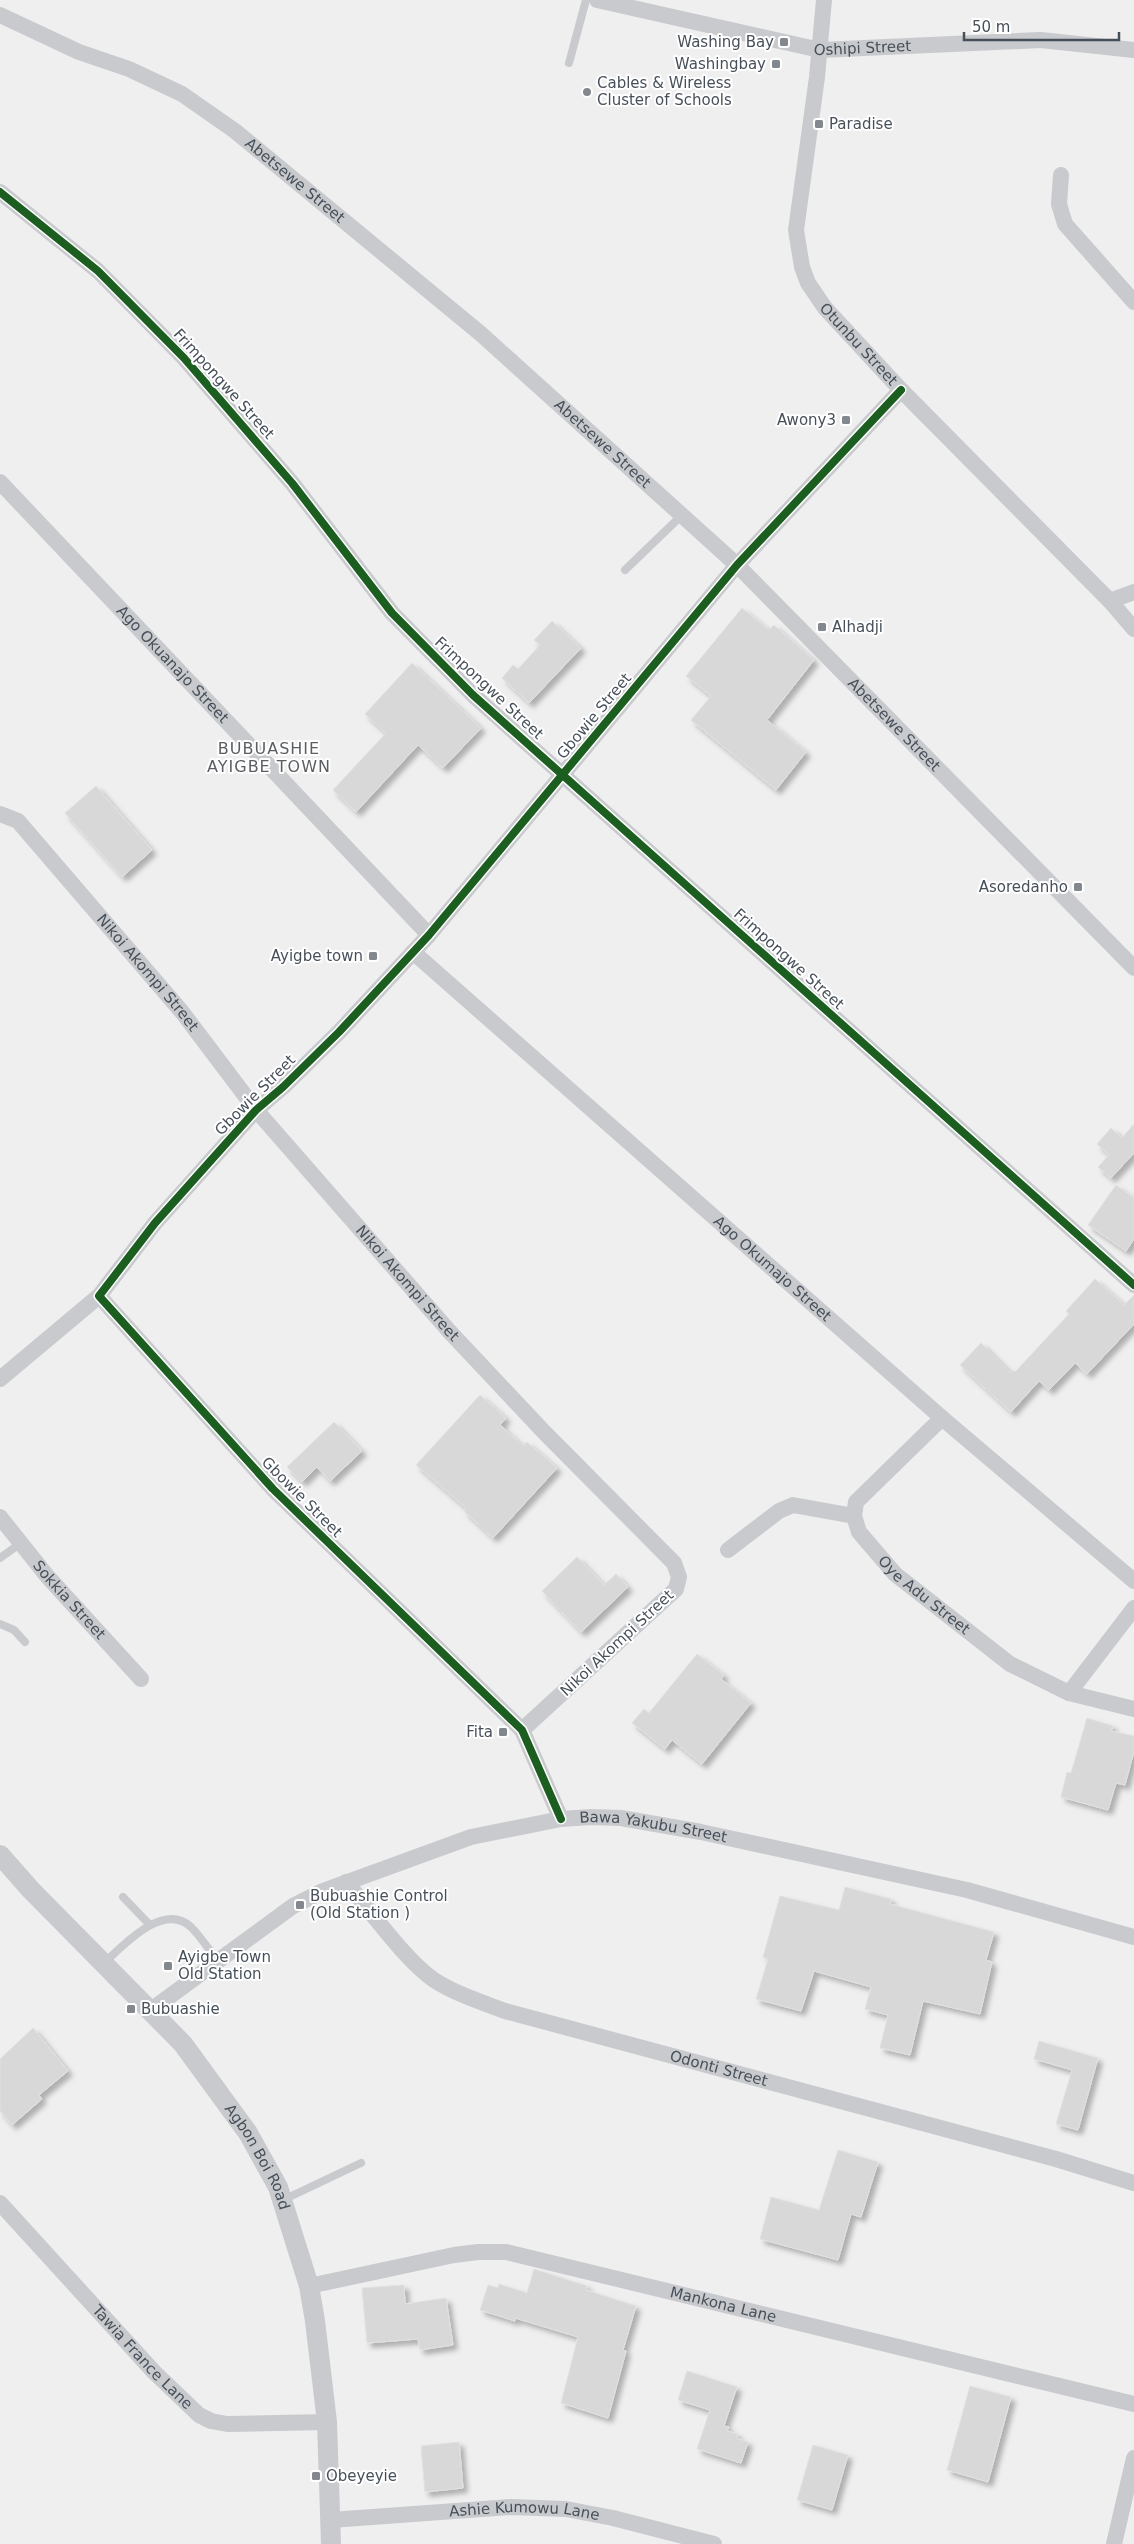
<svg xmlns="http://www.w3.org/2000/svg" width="1134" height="2544" font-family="'DejaVu Sans',sans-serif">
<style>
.building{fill:#d8d8d9;stroke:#e0e1e2;filter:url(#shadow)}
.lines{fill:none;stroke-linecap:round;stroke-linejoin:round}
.service{stroke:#c8cacd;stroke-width:8}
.minor{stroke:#c8cacd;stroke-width:16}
.tertiary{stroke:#c8cacd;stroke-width:20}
.cycleway-casing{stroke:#fff;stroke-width:11}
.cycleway{stroke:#1b5e20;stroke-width:8}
.poi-dot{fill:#82888e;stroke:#fff;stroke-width:2}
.labels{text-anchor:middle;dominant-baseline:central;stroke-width:4;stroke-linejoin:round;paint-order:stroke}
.poi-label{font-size:15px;fill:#47505a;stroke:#fff;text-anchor:start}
.street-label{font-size:15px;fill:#47505a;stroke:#fff}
.neighbourhood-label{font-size:16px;letter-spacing:1px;fill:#5b5e62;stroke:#fff}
</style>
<defs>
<filter id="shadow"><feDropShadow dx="4.5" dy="4.5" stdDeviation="2.5" flood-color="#0004"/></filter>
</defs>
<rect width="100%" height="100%" fill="#efefef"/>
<!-- building -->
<g class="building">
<path d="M742 608 769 630 774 625 814 660 767 720 806 752 776 790 691 720 711 696 686 676Z"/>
<path d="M552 621 581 648 529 703 502 678 513 665 518 669 540 645 534 640Z"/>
<path d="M412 663 481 728 443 768 418 745 356 812 333 790 386 733 365 714Z"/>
<path d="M96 786 152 850 122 877 65 813Z"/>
<path d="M1134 1124V1153L1111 1178 1098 1167 1109 1155 1097 1144 1111 1128 1122 1138Z"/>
<path d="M1116 1185 1134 1198V1239L1126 1251 1088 1225Z"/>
<path d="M1095 1279 1124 1305 1134 1295V1324L1087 1374 1075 1363 1049 1390 1039 1381 1011 1412 960 1365 981 1343 1011 1373 1014 1370 1015 1372 1069 1314 1066 1311Z"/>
<path d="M480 1395 506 1418 500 1425 523 1446 527 1442 557 1468 493 1538 464 1511 466 1508 416 1465Z"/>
<path d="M334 1422 362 1451 330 1481 317 1467 302 1482 287 1467Z"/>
<path d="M577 1557 604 1585 616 1574 628 1587 581 1632 542 1591Z"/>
<path d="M697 1654 724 1675 721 1679 751 1703 702 1764 672 1740 665 1749 632 1723 644 1709 649 1713Z"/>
<path d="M1087 1718 1113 1726 1111 1731 1134 1736V1751L1125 1785 1116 1783 1108 1810 1061 1797 1067 1772 1071 1773Z"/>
<path d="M845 1887 891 1899 890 1904 994 1932 986 1960 992 1962 980 2014 923 2001 910 2055 880 2048 888 2015 865 2009 871 1987 814 1971 801 2011 756 1999 768 1959 763 1957 780 1896 839 1910Z"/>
<path d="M33 2028 68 2071 39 2095 42 2099 12 2125 0 2111V2059Z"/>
<path d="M1039 2041 1098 2058 1078 2130 1056 2124 1072 2070 1034 2059Z"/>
<path d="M838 2150 878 2162 861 2217 851 2214 838 2260 760 2239 771 2197 819 2210Z"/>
<path d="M534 2269 587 2286 586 2290 636 2306 623 2350 626 2351 608 2418 561 2403 578 2337 515 2318V2321L480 2310 488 2285 498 2288 499 2284 527 2293Z"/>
<path d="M404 2285 405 2304 446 2298 453 2345 420 2350 418 2339 367 2343 362 2288Z"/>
<path d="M687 2371 737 2387 724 2426 729 2427 727 2431 738 2434 736 2438 748 2442 741 2463 697 2449 710 2410 678 2400Z"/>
<path d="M970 2386 1011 2397 988 2482 947 2470Z"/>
<path d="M459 2442 463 2488 425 2492 421 2446Z"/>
<path d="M813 2445 848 2455 832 2510 797 2500Z"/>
</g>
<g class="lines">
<!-- service -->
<g class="service">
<path d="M569 63 586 0"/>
<path d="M625 570 681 516"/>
<path d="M0 1558 21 1543"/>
<path d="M0 1624 14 1630 25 1642"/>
<path d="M123 1897 149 1924"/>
<path d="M103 1964C123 1946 163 1901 191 1927 201 1937 209 1950 218 1961"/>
<path d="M283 2200 361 2163"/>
</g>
<!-- minor -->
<g class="minor">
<path id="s1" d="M597 0 820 50 1041 40 1134 50"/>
<path id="s2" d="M824 0 817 77 796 230 802 267 808 283 825 308 901 390 1110 601 1134 629"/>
<path id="s3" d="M0 15 79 52 129 69 182 94 235 131 481 334 737 565 1134 968"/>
<path d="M1061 175 1059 204 1065 224 1134 302"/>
<path d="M0 192 98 271 184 358 292 483 392 613 473 695 1134 1285"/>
<path id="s4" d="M0 482 429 935"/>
<path d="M1110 601 1134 592"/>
<path id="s5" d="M0 814 18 821 182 1012 256 1110 449 1331 544 1432 674 1563 679 1577 676 1589 522 1730"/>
<path id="s6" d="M413 952 942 1418 1134 1581"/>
<path d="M0 1379 99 1296"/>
<path id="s7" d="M942 1418 856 1502 854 1516 859 1532 895 1574 1010 1664 1069 1693 1134 1709"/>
<path id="s8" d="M0 1517 47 1576 141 1679"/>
<path d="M728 1550 779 1511 793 1505 854 1516"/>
<path d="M1069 1693 1134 1608"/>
<path d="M561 1819 522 1730 273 1489 99 1296 155 1223 256 1110 283 1087 339 1032 429 935 737 565 901 390"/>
<path id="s9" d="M346 1882C370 1910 405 1960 434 1980 456 1994 481 2002 505 2011L1056 2159 1134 2183"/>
<path id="s10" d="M151 2010 293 1906 323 1891 471 1837 561 1819 591 1817 621 1818 701 1832 967 1890 1134 1937"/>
<path id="s11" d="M0 2203 154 2372 199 2415 211 2421 227 2424 327 2422"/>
<path id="s12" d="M309 2286 454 2255 478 2252H506L1134 2404"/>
<path id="s13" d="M331 2520 511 2507 566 2509 613 2518 714 2544"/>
<path d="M1114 2544 1134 2458"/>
</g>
<!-- tertiary -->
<path class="tertiary" id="s14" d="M0 1855 31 1890 183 2044 248 2133 278 2187 309 2286 315 2321 327 2422 331 2544"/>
<defs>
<g id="cycleway">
<path d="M0 192 98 271 184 358 292 483 392 613 473 695 1134 1285"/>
<path d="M561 1819 522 1730 273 1489 99 1296 155 1223 256 1110 283 1087 339 1032 429 935 737 565 901 390"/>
</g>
</defs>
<!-- cycleway casing -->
<use href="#cycleway" class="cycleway-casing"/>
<!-- cycleway -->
<use href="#cycleway" class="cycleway"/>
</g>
<!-- markers -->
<g class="poi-dot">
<rect x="779" y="37" width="10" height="10" rx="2.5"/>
<rect x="771" y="59" width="10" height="10" rx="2.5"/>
<circle cx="587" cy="92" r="5"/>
<rect x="814" y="119" width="10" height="10" rx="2.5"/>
<rect x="841" y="415" width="10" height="10" rx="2.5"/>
<rect x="817" y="622" width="10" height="10" rx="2.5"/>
<rect x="1073" y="882" width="10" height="10" rx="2.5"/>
<rect x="368" y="951" width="10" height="10" rx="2.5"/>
<rect x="498" y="1727" width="10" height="10" rx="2.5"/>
<rect x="295" y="1900" width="10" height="10" rx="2.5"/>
<rect x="163" y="1961" width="10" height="10" rx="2.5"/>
<rect x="126" y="2004" width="10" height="10" rx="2.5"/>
<rect x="311" y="2471" width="10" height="10" rx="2.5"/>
</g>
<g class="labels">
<!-- poi labels -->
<g class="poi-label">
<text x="774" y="42" text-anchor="end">Washing Bay</text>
<text x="766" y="64" text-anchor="end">Washingbay</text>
<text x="597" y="83">Cables &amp; Wireless<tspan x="597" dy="17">Cluster of Schools</tspan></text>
<text x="829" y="124">Paradise</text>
<text x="836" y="420" text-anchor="end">Awony3</text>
<text x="832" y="627">Alhadji</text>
<text x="1068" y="887" text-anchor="end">Asoredanho</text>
<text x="363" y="956" text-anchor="end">Ayigbe town</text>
<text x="493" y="1732" text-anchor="end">Fita</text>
<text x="310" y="1896">Bubuashie Control<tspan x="310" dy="17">(Old Station )</tspan></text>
<text x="178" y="1957">Ayigbe Town<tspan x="178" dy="17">Old Station</tspan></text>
<text x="141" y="2009">Bubuashie</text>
<text x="326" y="2476">Obeyeyie</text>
</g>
<!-- street labels -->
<g class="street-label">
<text stroke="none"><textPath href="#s1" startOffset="271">Oshipi Street</textPath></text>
<text stroke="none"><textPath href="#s3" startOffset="341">Abetsewe Street</textPath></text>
<text stroke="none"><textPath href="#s2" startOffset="366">Otunbu Street</textPath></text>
<text transform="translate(224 384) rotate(48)">Frimpongwe Street</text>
<text stroke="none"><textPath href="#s3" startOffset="746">Abetsewe Street</textPath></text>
<text stroke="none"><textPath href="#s4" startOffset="251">Ago Okuanajo Street</textPath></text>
<text transform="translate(489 688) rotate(43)">Frimpongwe Street</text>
<text transform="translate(594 716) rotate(-50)">Gbowie Street</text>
<text stroke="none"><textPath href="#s3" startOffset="1151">Abetsewe Street</textPath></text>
<text transform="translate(789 959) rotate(42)">Frimpongwe Street</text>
<text stroke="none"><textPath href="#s5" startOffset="219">Nikoi Akompi Street</textPath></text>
<text transform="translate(255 1095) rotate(-45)">Gbowie Street</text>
<text stroke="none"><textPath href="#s6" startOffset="479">Ago Okumajo Street</textPath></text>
<text stroke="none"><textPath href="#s5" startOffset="624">Nikoi Akompi Street</textPath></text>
<text transform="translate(302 1497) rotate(45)">Gbowie Street</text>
<text stroke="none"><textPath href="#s7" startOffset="242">Oye Adu Street</textPath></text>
<text stroke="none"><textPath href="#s8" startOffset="108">Sokkia Street</textPath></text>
<text transform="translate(617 1643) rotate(-43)">Nikoi Akompi Street</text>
<text stroke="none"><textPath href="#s10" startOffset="552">Bawa Yakubu Street</textPath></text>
<text stroke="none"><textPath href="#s9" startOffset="431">Odonti Street</textPath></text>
<text stroke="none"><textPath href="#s14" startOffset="399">Agbon Boi Road</textPath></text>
<text stroke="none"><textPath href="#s12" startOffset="424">Mankona Lane</textPath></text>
<text stroke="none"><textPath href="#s11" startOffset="210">Tawia France Lane</textPath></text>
<text stroke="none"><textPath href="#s13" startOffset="194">Ashie Kumowu Lane</textPath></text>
</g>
<!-- neighbourhood labels -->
<g class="neighbourhood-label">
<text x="269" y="748">BUBUASHIE<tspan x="269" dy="18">AYIGBE TOWN</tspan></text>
</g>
</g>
<!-- scale -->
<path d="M964 32v8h155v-8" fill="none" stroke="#47505a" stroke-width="2.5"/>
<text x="972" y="32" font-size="15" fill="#47505a" stroke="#ffffff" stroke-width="4" paint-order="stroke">50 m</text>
</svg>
